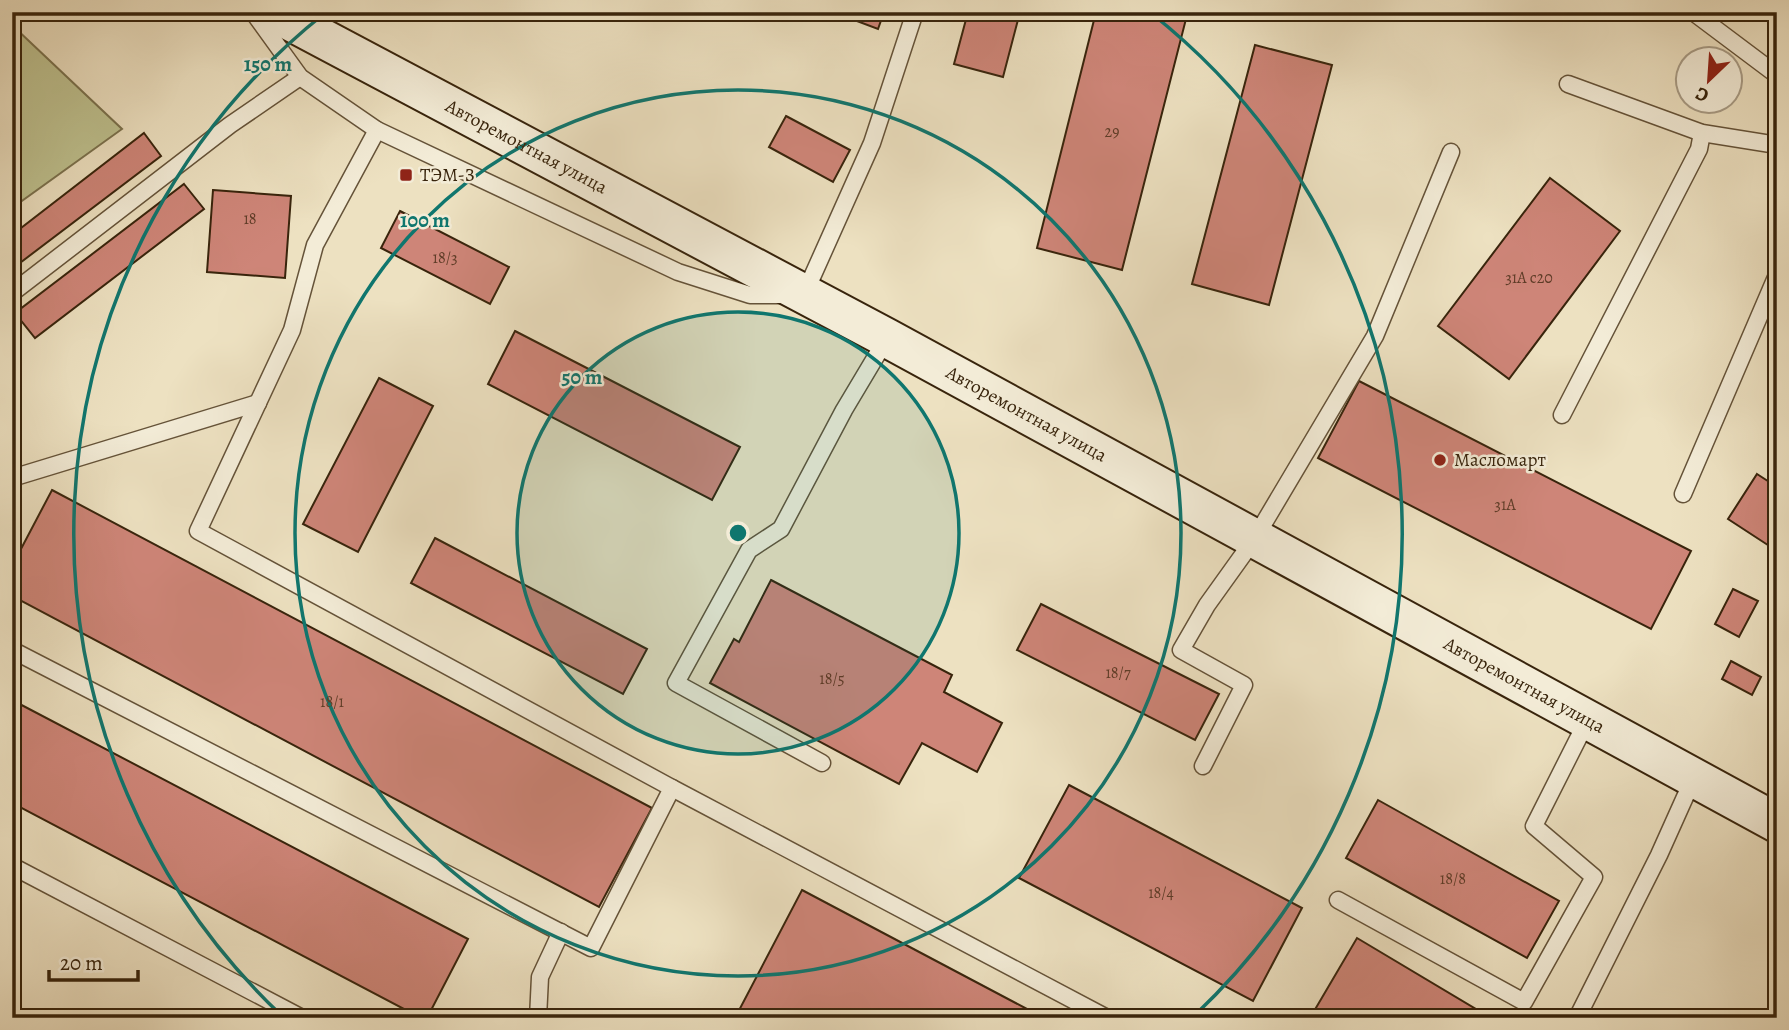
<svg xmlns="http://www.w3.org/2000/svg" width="1789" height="1030" font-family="Alegreya,serif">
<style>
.green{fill:#bec18f;stroke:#7b724e;stroke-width:2}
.building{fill:#ce8578;stroke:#38240c;stroke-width:2}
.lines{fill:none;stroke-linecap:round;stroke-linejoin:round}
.lane-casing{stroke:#655339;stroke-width:19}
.secondary-casing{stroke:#38240c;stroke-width:42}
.lane{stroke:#f3ecd7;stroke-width:16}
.secondary{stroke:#f3ecd7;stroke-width:38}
.ring{fill:none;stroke:#0f766e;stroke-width:3.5}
.poi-dot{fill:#8f2418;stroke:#f3ecd7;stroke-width:2.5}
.labels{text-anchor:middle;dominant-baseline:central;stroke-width:5;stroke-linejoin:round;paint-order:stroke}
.number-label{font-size:16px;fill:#5e3c27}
.street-label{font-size:19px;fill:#38240c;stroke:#f3ecd7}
.poi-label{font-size:19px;fill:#38240c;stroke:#f3ecd7;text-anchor:start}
.centre{fill:#0f766e;stroke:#f3ecd7;stroke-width:3.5}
.ring-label{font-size:21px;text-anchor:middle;font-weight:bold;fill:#0f766e;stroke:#f3ecd7;stroke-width:5;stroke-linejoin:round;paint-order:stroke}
</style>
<rect width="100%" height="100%" fill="#ede1c1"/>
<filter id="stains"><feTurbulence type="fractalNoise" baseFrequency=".00286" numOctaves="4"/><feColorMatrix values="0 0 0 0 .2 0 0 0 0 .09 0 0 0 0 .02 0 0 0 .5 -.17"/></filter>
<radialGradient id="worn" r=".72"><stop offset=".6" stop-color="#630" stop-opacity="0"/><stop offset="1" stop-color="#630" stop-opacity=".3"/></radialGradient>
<!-- green -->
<path class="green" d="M12 25 122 129 12 208Z"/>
<!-- building -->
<g class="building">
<path d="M833 12H884L878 29Z"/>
<path d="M968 12H1020L1003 77 954 64Z"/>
<path d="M1096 12H1177L1187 15 1122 270 1037 248Z"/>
<path d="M1255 45 1332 65 1269 305 1192 284Z"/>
<path d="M786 116 850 150 833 182 769 147Z"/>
<path d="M144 133 161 156 12 269V235Z"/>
<path d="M1550 178 1620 231 1509 379 1438 326Z"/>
<path d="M184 184 204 209 35 338 15 313Z"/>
<path d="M213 190 291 196 285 278 207 272Z"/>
<path d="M400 211 509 267 490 304 381 248Z"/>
<path d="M515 331 740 447 712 500 488 384Z"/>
<path d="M379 378 433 406 358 552 303 524Z"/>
<path d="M1359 381 1691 551 1651 629 1318 458Z"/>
<path d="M1757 474 1777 487V551L1728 519Z"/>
<path d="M52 490 652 808 599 907 12 596V566Z"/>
<path d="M435 538 647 649 623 694 411 583Z"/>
<path d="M771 580 952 675 944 692 1002 723 977 772 922 743 899 784 710 683 734 639 739 642Z"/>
<path d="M1733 589 1758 601 1739 637 1715 624Z"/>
<path d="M1041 604 1219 694 1195 740 1017 650Z"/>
<path d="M1731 661 1761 677 1752 695 1722 679Z"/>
<path d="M12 700 468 939 427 1018H421L12 803Z"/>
<path d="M1069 785 1302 908 1253 1001 1019 878Z"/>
<path d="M1378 800 1559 901 1527 958 1346 858Z"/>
<path d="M802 890 1044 1018H735Z"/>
<path d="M1357 938 1491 1018H1310Z"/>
</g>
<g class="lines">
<defs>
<g id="lane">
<path d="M253 12 300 77 377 130 678 272 750 295H804L872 143 915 12"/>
<path d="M1693 12 1777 75"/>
<path d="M1568 84 1702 133 1777 145"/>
<path d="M12 293 230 125 300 77"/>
<path d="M1562 415 1699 149 1702 133"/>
<path d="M12 478 258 403"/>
<path d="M1683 494 1777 275"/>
<path d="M12 650 591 948 672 788 198 531 292 330 315 245 377 130"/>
<path d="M822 763 676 683 749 550 781 529 844 410 887 338"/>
<path d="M1203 766 1244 685 1181 650 1207 605 1255 538 1375 336 1451 152"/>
<path d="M672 788 1107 1018"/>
<path d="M12 866 302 1018"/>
<path d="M1338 900 1524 1002 1594 877 1534 826 1588 719"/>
<path d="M538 1018 540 977 561 932"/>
<path d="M1577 1018 1659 855 1694 777"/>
</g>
<g id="secondary">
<path id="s1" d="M273 12 887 338 1777 823"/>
</g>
</defs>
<!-- lane casing -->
<use href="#lane" class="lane-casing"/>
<!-- secondary casing -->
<use href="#secondary" class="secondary-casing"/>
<!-- lane -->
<use href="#lane" class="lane"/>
<!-- secondary -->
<use href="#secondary" class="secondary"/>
</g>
<!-- distance rings -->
<circle cx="738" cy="533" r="221" fill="#0f766e" fill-opacity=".12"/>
<g class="ring">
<circle cx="738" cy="533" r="221"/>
<circle cx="738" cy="533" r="443"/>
<path d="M281 1015A664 664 0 0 1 325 13M1151 13A664 664 0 0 1 1195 1015"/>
</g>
<!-- markers -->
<g class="poi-dot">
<rect x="399" y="168" width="14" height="14" rx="3.5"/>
<circle cx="1440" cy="460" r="7"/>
</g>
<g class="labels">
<!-- number labels -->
<g class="number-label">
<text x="1112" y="132">29</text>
<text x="250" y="219">18</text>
<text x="445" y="258">18/3</text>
<text x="1529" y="278">31А с20</text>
<text x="1505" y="505">31А</text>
<text x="1118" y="673">18/7</text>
<text x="832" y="679">18/5</text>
<text x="332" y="702">18/1</text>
<text x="1453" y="879">18/8</text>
<text x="1161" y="893">18/4</text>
</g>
<!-- street labels -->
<g class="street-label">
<text stroke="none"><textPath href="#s1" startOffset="287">Авторемонтная улица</textPath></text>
<text stroke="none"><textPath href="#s1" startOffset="854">Авторемонтная улица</textPath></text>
<text stroke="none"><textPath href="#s1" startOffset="1421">Авторемонтная улица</textPath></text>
</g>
<!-- poi labels -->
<g class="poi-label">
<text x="420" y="175">ТЭМ-З</text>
<text x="1454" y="460">Масломарт</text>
</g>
</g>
<circle cx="738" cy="533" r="10" class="centre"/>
<g class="ring-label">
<text x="268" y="71">150 m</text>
<text x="425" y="227">100 m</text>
<text x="582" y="384">50 m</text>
</g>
<!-- margin -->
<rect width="1789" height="1030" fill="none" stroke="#ede1c1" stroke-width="42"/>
<rect x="14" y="14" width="1761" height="1002" fill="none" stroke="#38240c" stroke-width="3.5"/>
<rect x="21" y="21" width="1747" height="988" fill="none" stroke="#38240c" stroke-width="2"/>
<!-- north arrow -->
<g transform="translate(1709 80) rotate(205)"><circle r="33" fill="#f3ecd7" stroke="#a89c86" stroke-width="2"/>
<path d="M0-5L12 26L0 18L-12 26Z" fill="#8f2418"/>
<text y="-10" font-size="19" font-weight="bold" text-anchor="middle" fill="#38240c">С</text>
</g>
<!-- scale -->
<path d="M49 970v10h89v-10" fill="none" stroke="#38240c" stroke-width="3.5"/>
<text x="60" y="970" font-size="21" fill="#38240c" stroke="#f3ecd7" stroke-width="5" paint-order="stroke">20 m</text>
<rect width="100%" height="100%" filter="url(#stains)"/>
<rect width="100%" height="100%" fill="url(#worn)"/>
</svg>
